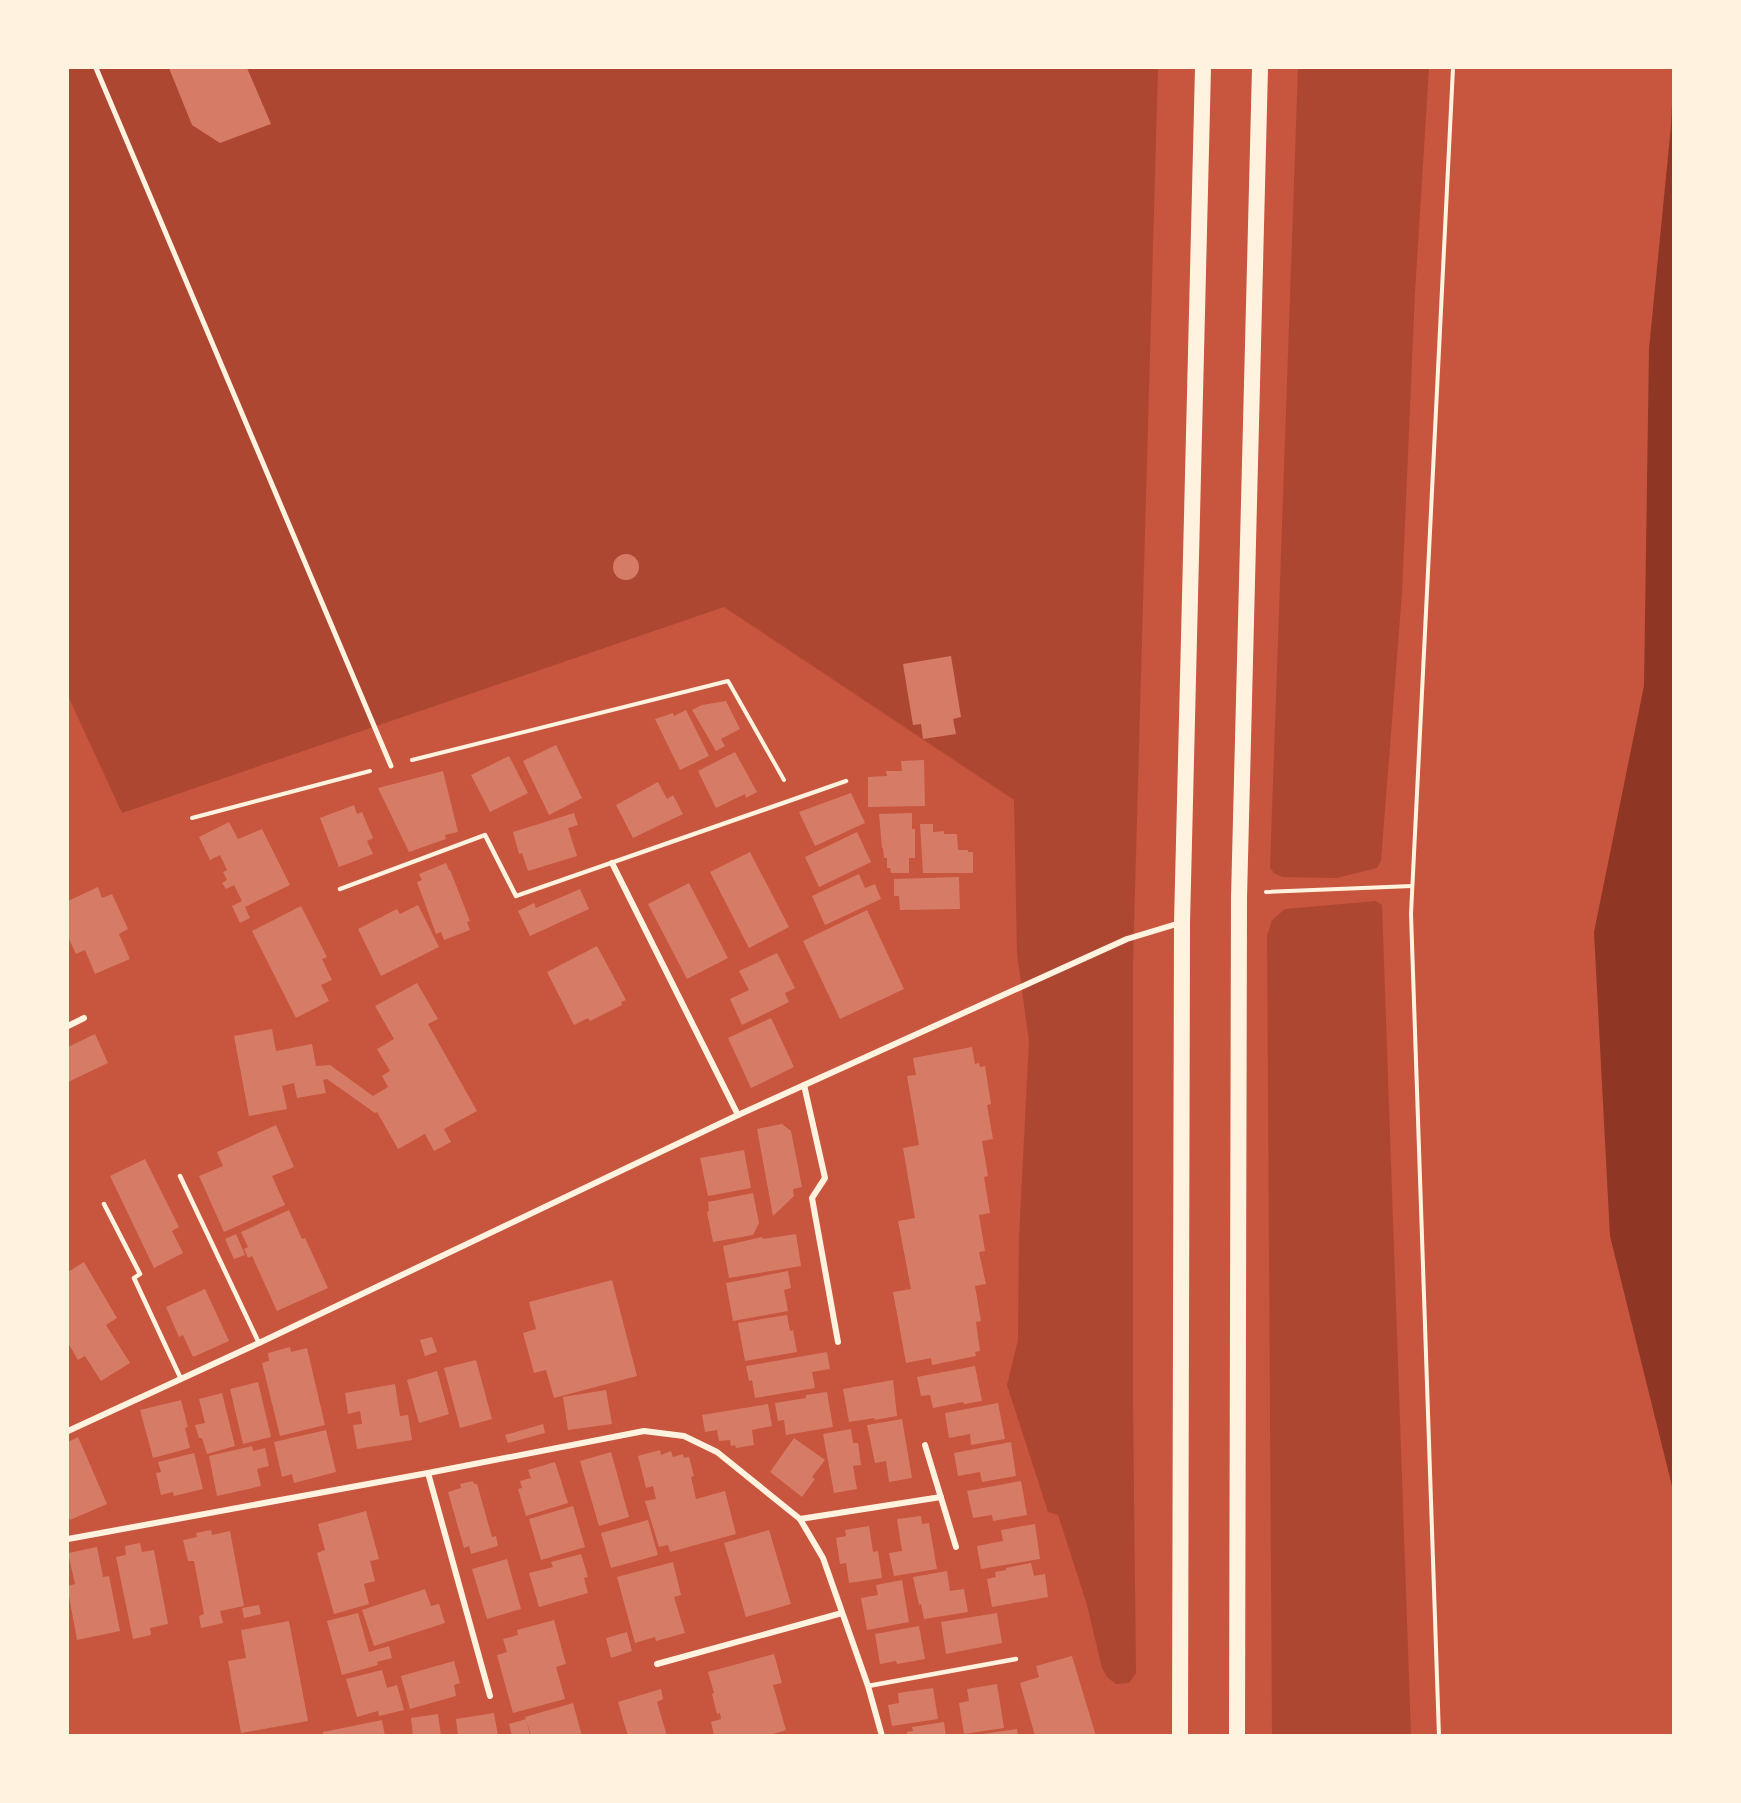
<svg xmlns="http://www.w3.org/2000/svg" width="1741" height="1803" font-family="'Zilla Slab',serif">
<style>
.green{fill:#ae4732}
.water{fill:#8f3625}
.building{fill:#d67c66}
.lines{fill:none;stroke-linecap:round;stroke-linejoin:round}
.path{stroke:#fff3e0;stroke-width:4}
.service{stroke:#fff3e0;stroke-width:4.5}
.pedestrian{stroke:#fff3e0;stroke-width:5}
.minor{stroke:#fff3e0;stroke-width:6}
.trunk{stroke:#fff3e0;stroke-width:16}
</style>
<rect width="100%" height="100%" fill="#c8553d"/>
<!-- green -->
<g class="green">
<path d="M68 68H1158L1133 962V1406L1136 1673 1129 1683 1116 1684 1108 1678 1102 1668 1087 1605 1058 1515 1048 1512 1007 1385 1018 1340 1019 1237 1029 1041 1017 954 1014 800 724 607 122 813 68 696Z"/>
<path d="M1298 68H1429L1415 292 1402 593 1381 861 1377 868 1337 878 1282 877 1274 873 1270 868Z"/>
<path d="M1376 901 1382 905 1411 1735H1272L1267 936 1272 920 1285 909Z"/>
</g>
<!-- water -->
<path class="water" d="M1673 78V1490L1610 1236 1594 932 1644 686 1649 349 1671 126Z"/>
<!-- building -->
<g class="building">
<path d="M169 68H247L271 124 220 143 192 125Z"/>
<circle cx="626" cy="567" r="13"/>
<path d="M951 656 961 717 953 719 956 734 923 739 921 724 913 725 903 664Z"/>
<path d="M726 701 740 729 721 739 725 746 716 751 692 710 702 705Z"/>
<path d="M686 710 709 756 680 770 655 719 673 713 674 716Z"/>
<path d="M556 745 582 798 549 815 523 761Z"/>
<path d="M735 752 757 792 746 798 745 794 716 808 698 771Z"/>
<path d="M509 756 528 793 490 812 471 775Z"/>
<path d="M924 760 925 806 868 807V777L887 776 886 771H902L901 761Z"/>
<path d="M443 771 458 832 445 835 446 839 409 852 378 788Z"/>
<path d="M658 782 667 799 673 795 683 814 633 838 616 805Z"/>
<path d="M851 793 865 823 815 846 799 812Z"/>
<path d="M354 805 357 814 362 812 373 838 367 841 373 854 339 867 320 818Z"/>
<path d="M574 813 578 825 568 828 577 856 528 871 522 853 519 854 513 832Z"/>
<path d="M912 813V829H915V858H909V873H891L890 868H887V858H884L883 848H882L879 814Z"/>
<path d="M229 822 238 839 262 829 290 885 245 907 250 918 240 923 232 906 242 901 234 885 226 889 222 883 227 880 223 872 227 870 220 855 210 860 199 837Z"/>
<path d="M920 824H933V832L944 831V834H957L958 850H968V852H973V873H923Z"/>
<path d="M857 832 871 862 819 887 805 857Z"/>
<path d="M750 852 789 927 749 948 710 872Z"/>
<path d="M446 863 449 870H450L470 921 467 922 470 930 444 940 441 932 436 934 417 882 422 880 419 874Z"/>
<path d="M859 874 865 888 875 884 881 899 825 925 812 896Z"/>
<path d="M959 877 960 909 900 910 899 896H894V879Z"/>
<path d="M689 883 728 958 687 979 648 904Z"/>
<path d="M98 887 102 898 112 894 128 929 119 934 130 959 95 974 85 950 76 954 68 937V901Z"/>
<path d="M580 889 589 909 530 936 518 911 534 903 536 908Z"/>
<path d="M418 905 439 947 381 976 358 929 397 909 400 914Z"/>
<path d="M301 906 327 957 322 959 332 980 321 985 329 1001 296 1018 252 931Z"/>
<path d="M867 910 904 989 840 1019 803 941Z"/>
<path d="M597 946 626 1000 621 1002 622 1005 590 1021 588 1018 574 1025 547 972Z"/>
<path d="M777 953 795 988 785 993 789 1002 742 1025 730 999 749 990 739 971Z"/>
<path d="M417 983 438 1019 428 1024 477 1111 444 1129 451 1142 434 1151 425 1134 398 1149 377 1112 375 1113 327 1079 323 1080 326 1093 297 1098 294 1083 282 1086 287 1109 249 1116 234 1036 272 1029 276 1051 312 1044 316 1066 330 1065 373 1096 388 1087 382 1076 390 1071 377 1049 394 1039 375 1006Z"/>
<path d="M771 1018 794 1067 751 1088 728 1038Z"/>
<path d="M95 1034 108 1063 68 1082V1047Z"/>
<path d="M972 1047 975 1064 979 1063 980 1067 985 1066 991 1104 987 1105 993 1139 982 1141 988 1176 984 1177 990 1213 979 1215 985 1251 979 1252 986 1284 975 1286 981 1321 976 1322 980 1351 975 1352 976 1356 932 1365 931 1358 906 1363 893 1292 911 1289 898 1221 915 1218 903 1148 919 1145 907 1076 916 1075 913 1058Z"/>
<path d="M782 1124 791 1131 802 1187 793 1189 794 1196 773 1216 757 1129Z"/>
<path d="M276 1125 294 1167 272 1176 285 1205 224 1232 199 1176 223 1166 217 1152Z"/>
<path d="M744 1150 751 1188 708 1196 700 1158Z"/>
<path d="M145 1159 179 1227 172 1231 183 1253 154 1268 110 1176Z"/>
<path d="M753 1193 759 1223 753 1235 713 1242 707 1212 709 1211 708 1202Z"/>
<path d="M289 1210 302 1239 305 1238 328 1288 277 1311 252 1256 248 1258 244 1249 248 1247 241 1232Z"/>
<path d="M236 1234 245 1255 234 1259 225 1239Z"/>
<path d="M796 1234 801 1266 729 1278 723 1246 762 1237 763 1239Z"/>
<path d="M84 1262 117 1318 106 1325 130 1363 101 1381 85 1356 78 1360 68 1343V1272Z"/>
<path d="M788 1271 791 1288 784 1290 788 1311 733 1321 726 1283Z"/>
<path d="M612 1280 637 1376 554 1398 546 1370 534 1373 523 1333 536 1329 529 1302Z"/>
<path d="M205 1289 229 1341 193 1357 183 1335 179 1337 166 1307Z"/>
<path d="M787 1315 790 1331 793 1330 797 1352 745 1361 738 1323Z"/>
<path d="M432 1337 437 1352 425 1356 420 1340Z"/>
<path d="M290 1347 291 1352 307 1348 325 1425 280 1436 262 1363 269 1361 268 1353Z"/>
<path d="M827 1352 830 1369 812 1372 815 1388 755 1398 752 1380 749 1381 746 1366Z"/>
<path d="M476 1360 492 1419 460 1428 444 1368Z"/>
<path d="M975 1366 982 1401 964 1404 963 1402 933 1408 930 1395 921 1396 917 1377Z"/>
<path d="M437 1371 449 1414 419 1423 407 1380Z"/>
<path d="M893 1380 897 1416 875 1420 874 1418 849 1422 843 1389Z"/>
<path d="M258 1382 271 1437 243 1444 230 1389Z"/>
<path d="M395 1384 400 1416 408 1415 412 1440 357 1449 353 1425 362 1424 360 1411 348 1414 345 1393Z"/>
<path d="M606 1390 612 1424 568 1430 563 1397Z"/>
<path d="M827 1392 833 1427 786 1435 784 1420 778 1421 775 1403 806 1398V1395Z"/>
<path d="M222 1393 235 1446 207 1454 202 1438H199L195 1425 205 1423 199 1399Z"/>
<path d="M181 1400 188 1427 185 1428 190 1448 153 1458 140 1410Z"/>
<path d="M998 1403 1005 1439 971 1445 970 1434 949 1438 945 1413Z"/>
<path d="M768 1404 772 1426 752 1430 754 1445 736 1448 735 1445 731 1446 730 1440 719 1441 717 1430 705 1432 702 1415Z"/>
<path d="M902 1419 912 1478 889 1482 886 1461 875 1463 867 1425Z"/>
<path d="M543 1424 545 1433 508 1443 505 1435Z"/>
<path d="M851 1429 853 1443H858L861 1465 853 1466 857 1489 834 1493 823 1434Z"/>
<path d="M326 1430 336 1472 294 1483 292 1474 282 1477 274 1442Z"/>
<path d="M78 1437 107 1504 70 1520 68 1514V1442Z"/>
<path d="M794 1438 825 1460 812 1477 815 1479 802 1497 770 1472Z"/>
<path d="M1011 1442 1016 1476 982 1482 980 1472 958 1476 954 1453Z"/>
<path d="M252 1446 253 1451 265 1448 269 1466 257 1469 261 1486 217 1496 209 1456Z"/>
<path d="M660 1450 661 1455 671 1451 673 1457 683 1454 684 1458 689 1457 694 1476 691 1477 696 1499 725 1491 736 1534 670 1552 668 1545 659 1547 645 1501 656 1499 653 1486 646 1488 638 1456Z"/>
<path d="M611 1452 629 1517 599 1526 580 1461Z"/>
<path d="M194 1453 203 1489 174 1496 173 1492 161 1495 156 1473 161 1472 158 1462Z"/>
<path d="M555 1462 568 1503 526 1516 518 1489 522 1488 520 1481 531 1478 528 1470Z"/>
<path d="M473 1481 474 1484H477L492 1537 496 1536 498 1546 471 1554 469 1546 464 1548 448 1492 461 1488 460 1484Z"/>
<path d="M1021 1481 1027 1515 993 1521 992 1515 973 1518 967 1491Z"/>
<path d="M573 1506 585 1547 541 1560 529 1519Z"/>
<path d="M366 1511 379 1559 370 1561 375 1581 364 1584 369 1604 334 1614 317 1553 325 1550 318 1524Z"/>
<path d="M921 1516 922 1524 929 1523 937 1569 894 1576 889 1553 902 1551 897 1519Z"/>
<path d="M648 1520 658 1555 611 1568 601 1533Z"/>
<path d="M1035 1524 1040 1559 981 1569 977 1546 1003 1541 1001 1530Z"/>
<path d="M869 1526 873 1552 878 1551 882 1578 849 1583 846 1563 840 1564 836 1538 846 1536 845 1530Z"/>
<path d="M211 1530 212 1535 230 1531 244 1606 220 1611 223 1623 201 1628 199 1616 204 1614 194 1561H188L183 1540 197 1537 196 1533Z"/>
<path d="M769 1530 791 1604 746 1617 724 1543Z"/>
<path d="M140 1543 142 1552 154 1550 168 1624 150 1628 151 1635 133 1639 116 1557 126 1555 125 1546Z"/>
<path d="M97 1547 103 1577 109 1576 120 1631 77 1640 68 1591V1586L75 1584 68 1553Z"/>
<path d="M581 1554 588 1577 584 1578 588 1593 539 1607 529 1573 553 1567 551 1562Z"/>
<path d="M507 1559 521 1609 487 1619 472 1569Z"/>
<path d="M673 1562 681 1595 674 1597 685 1633 656 1641 655 1637 635 1643 617 1577Z"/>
<path d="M1031 1563 1034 1576 1045 1574 1048 1597 992 1607 987 1579 996 1577 995 1572 1006 1570V1568Z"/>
<path d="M947 1571 950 1591 964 1589 968 1612 924 1619 921 1604 919 1605 913 1577Z"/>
<path d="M902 1580 909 1622 867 1630 861 1598 878 1595 876 1585Z"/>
<path d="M425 1589 431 1606 439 1604 445 1623 374 1646 362 1610Z"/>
<path d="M259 1605 261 1614 244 1618 242 1608Z"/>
<path d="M358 1613 369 1652 389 1646 392 1658 377 1662 378 1665 342 1675 327 1621Z"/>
<path d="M997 1613 1002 1643 946 1654 941 1622Z"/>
<path d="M554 1620 566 1664 556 1667 565 1699 513 1713 497 1655 507 1652 503 1639 518 1635 517 1630Z"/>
<path d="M289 1621 308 1721 241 1733 228 1661 246 1658 241 1630Z"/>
<path d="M919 1626 925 1659 897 1664 896 1661 880 1664 875 1634Z"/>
<path d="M627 1632 632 1651 611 1658 606 1638Z"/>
<path d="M774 1654 782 1683 773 1685 786 1730 767 1736H714L711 1722 721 1719 720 1713 717 1714 712 1694 714 1693 708 1672Z"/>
<path d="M1072 1656 1096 1736H1035L1020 1683 1039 1677 1036 1666Z"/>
<path d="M454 1661 460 1683 454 1685 456 1696 410 1709 401 1676Z"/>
<path d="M382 1670 387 1688 397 1685 404 1710 379 1716 378 1711 357 1717 346 1679Z"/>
<path d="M997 1684 1004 1728 964 1734 959 1703 969 1701 967 1689Z"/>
<path d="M933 1688 938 1719 892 1726 888 1705 899 1703 898 1693Z"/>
<path d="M661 1689 663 1699 657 1702 667 1736H628L618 1702Z"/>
<path d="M573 1703 582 1736H531L527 1722 530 1736H512L509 1724 526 1719 525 1717Z"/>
<path d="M494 1713 498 1736H458L456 1719Z"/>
<path d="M438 1714 441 1736H413L411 1718Z"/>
<path d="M382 1720 385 1736H323V1732Z"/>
<path d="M944 1722 946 1736H907V1732L913 1731 912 1727Z"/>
<path d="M1017 1729 1018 1736H982V1734Z"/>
</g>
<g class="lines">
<!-- path -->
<g class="path">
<path d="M412 760 728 681 784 780"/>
<path d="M192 818 370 771"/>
<path d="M1266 892 1412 886"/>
<path d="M1439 1736 1411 914 1453 68"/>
</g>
<!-- service -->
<g class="service">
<path d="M340 889 485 835 516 896 846 781"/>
<path d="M180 1176 259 1343"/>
<path d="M104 1204 140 1274 134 1278 181 1379"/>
<path d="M868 1686 1016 1659"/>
</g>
<!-- pedestrian -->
<path class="pedestrian" d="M96 68 391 766"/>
<!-- minor -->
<g class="minor">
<path d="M612 863 738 1115"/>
<path d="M68 1026 84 1018"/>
<path d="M804 1085 825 1178 812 1198 838 1342"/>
<path d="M68 1431 259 1343 738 1115 1127 939 1180 923"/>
<path d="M925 1445 956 1547"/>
<path d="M428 1473 490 1696"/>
<path d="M800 1519 941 1497"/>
<path d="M68 1539 428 1473 644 1431 684 1436 717 1452 800 1519 823 1558 868 1686 882 1736"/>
<path d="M657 1664 842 1613"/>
</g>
<!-- trunk -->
<g class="trunk">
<path d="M1180 1736 1182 923 1203 68"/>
<path d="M1237 1736 1239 898 1260 68"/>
</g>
</g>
<!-- border -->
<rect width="1741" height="1803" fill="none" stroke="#fff3e0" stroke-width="138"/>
</svg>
